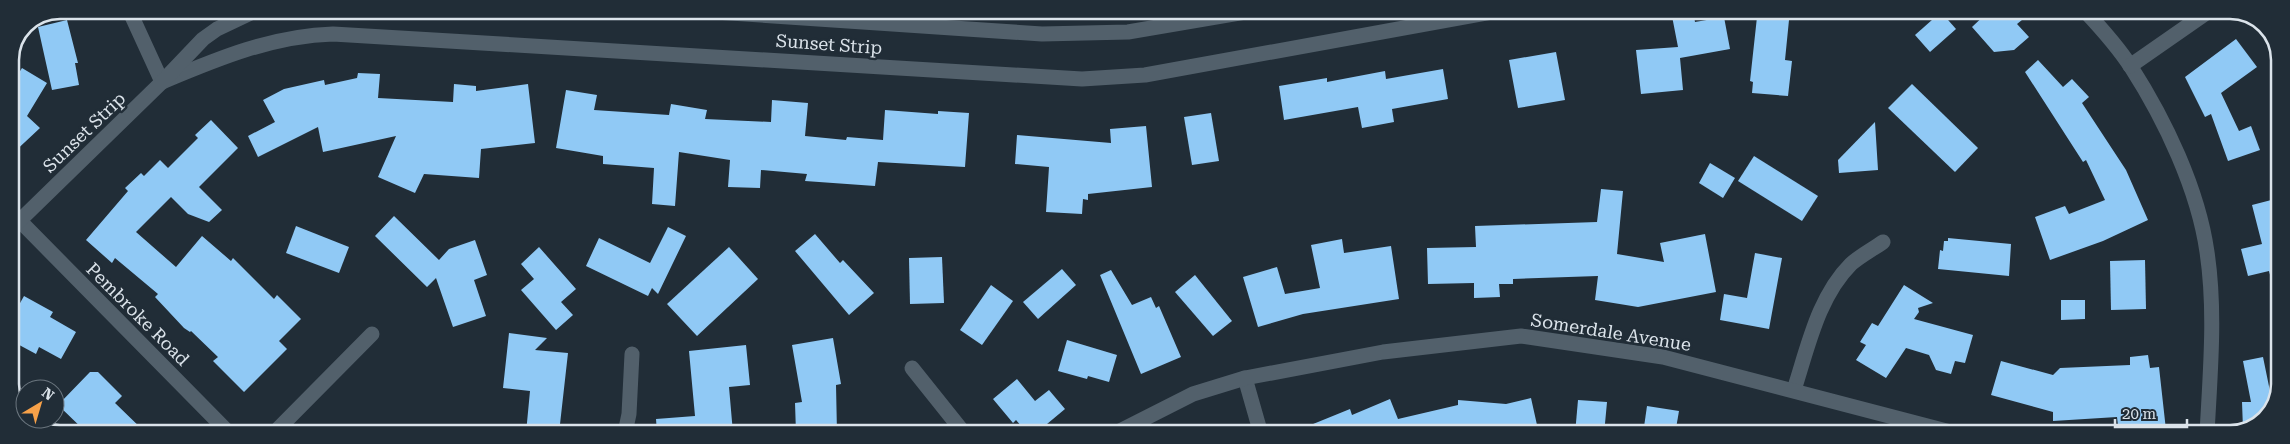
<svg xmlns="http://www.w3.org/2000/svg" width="2290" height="444" font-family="'Roboto Serif',serif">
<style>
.building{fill:#90c9f5}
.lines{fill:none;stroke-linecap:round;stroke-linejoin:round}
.minor{stroke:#52606b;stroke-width:15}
.tertiary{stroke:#52606b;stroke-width:15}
.labels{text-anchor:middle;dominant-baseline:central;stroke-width:5;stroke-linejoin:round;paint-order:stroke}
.street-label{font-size:18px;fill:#dbe3ea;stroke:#212d37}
.rim{fill:none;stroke:#dbe3ea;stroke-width:2.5}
</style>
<rect width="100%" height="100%" fill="#212d37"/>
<!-- building -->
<g class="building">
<path d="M1671 11H1693L1695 22 1724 17 1730 49 1680 58 1683 90 1641 94 1636 50 1678 47Z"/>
<path d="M1989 11H2033L2017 24 2029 37 2014 50 1994 52 1972 27Z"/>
<path d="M1941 12 1956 29 1930 52 1915 35Z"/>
<path d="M1757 17 1789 20 1785 60 1792 61 1788 96 1752 93 1753 82 1750 81Z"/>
<path d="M67 20 78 63H75L79 85 52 90 38 27Z"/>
<path d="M2236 39 2257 67 2221 93 2239 131 2251 126 2260 150 2228 161 2211 114 2205 117 2185 77Z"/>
<path d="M1556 52 1565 100 1518 108 1509 60Z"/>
<path d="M2038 60 2063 87 2072 79 2089 97 2082 103 2126 170 2148 220 2103 241 2050 260 2035 217 2065 206 2069 214 2105 200 2086 160 2083 162 2025 72Z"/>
<path d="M22 68 47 83 27 116 40 128 10 156V87Z"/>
<path d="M1443 69 1448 99 1392 109 1394 122 1362 128 1358 107 1284 120 1279 86 1327 78V82L1385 71 1386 79Z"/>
<path d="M358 73 380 74 378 98 453 102 454 84 476 86V91L528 84 535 143 481 149 479 178 424 174 415 193 378 177 396 136 323 152 318 127 258 157 248 136 275 122 263 100 284 89 324 80 325 85 357 78Z"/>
<path d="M1912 84 1978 148 1955 172 1888 108Z"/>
<path d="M566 90 597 95 594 110 669 115 671 104 707 110 705 119 771 122 772 100 808 103 805 136 846 140 847 137 883 140 885 110 938 114V111L969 113 965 167 878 162 875 186 805 181 807 174 761 170 760 188 728 187 730 160 679 152 675 206 652 204 654 168 603 164V156L556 148Z"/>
<path d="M1211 113 1219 161 1192 165 1184 117Z"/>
<path d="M211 120 238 148 199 187 222 210 209 222 188 214 171 197 136 232 176 267 202 236 231 261 233 258 274 299 277 295 301 319 279 341 287 349 244 392 213 361 218 357 191 331 190 332 184 328 155 297 158 294 115 258 112 263 86 240 128 191 125 188 141 173 144 176 160 160 168 168 198 138 195 135Z"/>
<path d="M1875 122 1878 170 1839 173 1838 160Z"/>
<path d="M1146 126 1152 187 1088 194V200L1083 199 1082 214 1046 212 1049 167 1015 164 1017 135 1111 143 1110 129Z"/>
<path d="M1754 156 1818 196 1802 221 1738 181Z"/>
<path d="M1710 163 1735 178 1723 198 1699 183Z"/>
<path d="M1601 189 1623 191 1617 254 1664 262 1660 243 1705 234 1716 292 1638 307 1595 300 1598 276 1513 279V284H1499L1500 297 1474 298V283L1428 284 1427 248 1476 247 1475 226 1597 222Z"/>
<path d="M2279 198V285L2273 286 2269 271 2248 276 2241 249 2262 244 2252 205Z"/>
<path d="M394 216 439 260 449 249 475 240 487 275 474 280 486 316 453 327 436 278 427 287 375 236Z"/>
<path d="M296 226 349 247 339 273 286 253Z"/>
<path d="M668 227 686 236 658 294 652 288 648 296 586 266 599 238 650 263Z"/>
<path d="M815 234 840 263 843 260 874 293 849 315 795 251Z"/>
<path d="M1948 238 2011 244 2009 276 1938 269 1940 250 1943 251 1944 241H1948Z"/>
<path d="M1342 239 1344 253 1391 246 1399 299 1303 314 1258 327 1243 277 1277 267 1285 294 1320 288 1311 245Z"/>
<path d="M539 247 576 289 561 302 573 315 556 330 521 290 534 279 521 264Z"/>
<path d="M729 247 758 279 697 336 667 304Z"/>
<path d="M1755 253 1782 258 1769 329 1720 320 1724 294 1747 298Z"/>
<path d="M942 257 944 303 910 304 909 258Z"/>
<path d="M2145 260 2146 309 2111 310 2110 261Z"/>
<path d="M1062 269 1076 285 1038 319 1023 302Z"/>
<path d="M1111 270 1132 305 1151 297 1156 308 1159 306 1181 357 1141 374 1100 275Z"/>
<path d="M1195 275 1232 321 1213 336 1175 292Z"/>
<path d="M991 285 1013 301 982 345 960 330Z"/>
<path d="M1904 285 1933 303 1918 308 1919 312 1914 319 1973 335 1965 363 1955 361 1951 374 1936 370 1929 355 1906 348 1886 378 1856 360 1866 345 1860 342 1872 323 1878 326Z"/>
<path d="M24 296 53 312 50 317 76 332 61 359 39 347 36 354 10 340V321Z"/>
<path d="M2061 300H2085V319L2061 320Z"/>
<path d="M509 333 547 338 535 350 568 353 559 433H526L530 391 503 388Z"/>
<path d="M833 338 841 384 836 385 837 433H796L795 403 802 402 792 345Z"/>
<path d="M1067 340 1117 355 1109 382 1088 376 1087 379 1058 371Z"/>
<path d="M746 345 750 385 729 387 733 433H657L656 419 695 416 689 351Z"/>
<path d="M2148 355 2150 368 2159 367 2166 430 2119 434 2117 417 2053 421V412L1991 395 2001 361 2053 375 2060 368 2130 365V357Z"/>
<path d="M2263 357 2272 401H2275L2263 422 2243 429 2242 402H2251L2243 361Z"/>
<path d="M90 372H98L122 396 115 403 146 433H87L58 405Z"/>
<path d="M1017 379 1035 401 1049 390 1065 409 1035 434H1028L1016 420 1013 423 993 399Z"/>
<path d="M1531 398 1539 434 1291 433 1350 409 1352 415 1390 399 1398 419 1458 405V400L1506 404Z"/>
<path d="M1578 400 1607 402 1604 434H1575Z"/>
<path d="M1647 406 1679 411 1675 434H1643Z"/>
</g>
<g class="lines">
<!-- minor -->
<g class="minor">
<path d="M2085 11C2101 28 2118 47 2131 67 2165 120 2198 189 2207 252 2216 312 2210 374 2207 434"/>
<path d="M2130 66 2209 11"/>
<path d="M912 368 964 433"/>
<path d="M1245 378 1261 434"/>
<path d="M1794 390C1808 347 1818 297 1851 264 1860 256 1873 249 1883 242"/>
<path d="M274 433 372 334"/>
<path d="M625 433 629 414 632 354"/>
<path d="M1114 434 1193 394 1245 378 1383 352 1521 336 1663 357 1958 434"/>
</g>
<!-- tertiary -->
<g class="tertiary">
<path d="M129 10 162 82"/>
<path d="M685 10 1042 34 1128 32 1257 10"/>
<path d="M162 82C217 59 271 36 333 34L1082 79 1145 75 1497 11"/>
<path d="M20 221 229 433"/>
<path d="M10 230 162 82 203 39 217 29 257 10"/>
</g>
</g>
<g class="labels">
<!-- street labels -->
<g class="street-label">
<text transform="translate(829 44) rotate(4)">Sunset Strip</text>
<text transform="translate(84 132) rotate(-44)">Sunset Strip</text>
<text transform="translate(138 314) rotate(45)">Pembroke Road</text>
<text transform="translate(1611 332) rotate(9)">Somerdale Avenue</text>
</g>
</g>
<!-- crop -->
<path d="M0 0H2290V444H0ZM60 19H2230A41 41 0 0 1 2271 60V384A41 41 0 0 1 2230 425H60A41 41 0 0 1 19 384V60A41 41 0 0 1 60 19Z" fill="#212d37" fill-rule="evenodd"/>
<path class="rim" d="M60 19H2230A41 41 0 0 1 2271 60V384A41 41 0 0 1 2230 425H60A41 41 0 0 1 19 384V60A41 41 0 0 1 60 19Z"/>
<!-- north arrow -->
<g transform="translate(40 404) rotate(38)"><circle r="24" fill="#212d37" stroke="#6b767f"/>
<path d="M0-4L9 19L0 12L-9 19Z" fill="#f7a149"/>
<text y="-8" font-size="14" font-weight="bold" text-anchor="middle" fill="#dbe3ea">N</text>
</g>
<!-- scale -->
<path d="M2115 419v8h72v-8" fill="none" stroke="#dbe3ea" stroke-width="2.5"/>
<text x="2122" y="419" font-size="15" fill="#dbe3ea" stroke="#212d37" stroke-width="4" paint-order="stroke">20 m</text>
</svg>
